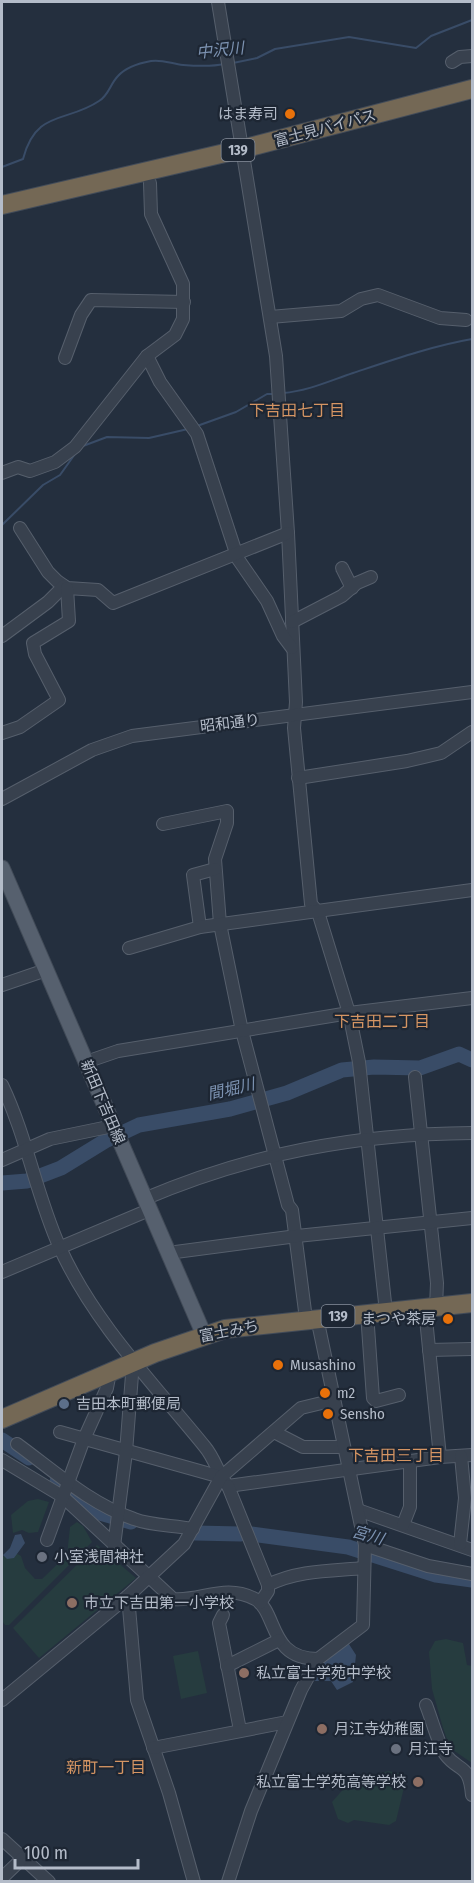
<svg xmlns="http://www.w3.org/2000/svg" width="474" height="1883" font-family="'Fira Sans Condensed','Noto Sans JP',sans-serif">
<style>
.green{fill:#263c3f}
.water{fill:#394c67}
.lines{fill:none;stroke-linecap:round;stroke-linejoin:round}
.stream{stroke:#394c67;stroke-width:2}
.river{stroke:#394c67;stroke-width:15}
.minor-casing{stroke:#565f6c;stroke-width:14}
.major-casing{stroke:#414a57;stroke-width:17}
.highway-casing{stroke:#434c59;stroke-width:20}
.minor{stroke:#38414e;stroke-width:12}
.major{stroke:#56606e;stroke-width:15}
.highway{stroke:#746855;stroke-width:18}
.food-dot{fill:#e8710a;stroke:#1d2633;stroke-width:2}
.service-dot{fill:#5c6f8a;stroke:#1d2633;stroke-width:2}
.worship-dot{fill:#6b7280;stroke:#1d2633;stroke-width:2}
.education-dot{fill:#8d6e63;stroke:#1d2633;stroke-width:2}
.labels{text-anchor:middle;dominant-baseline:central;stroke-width:4.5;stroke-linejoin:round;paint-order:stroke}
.shield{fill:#1d2633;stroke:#878f9c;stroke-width:1.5}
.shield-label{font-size:14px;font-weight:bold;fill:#b4bcc9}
.poi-label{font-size:15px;fill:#b4bcc9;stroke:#1d2633;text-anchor:start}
.street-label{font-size:15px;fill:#b4bcc9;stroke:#1d2633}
.water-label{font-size:16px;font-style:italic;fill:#7c92b1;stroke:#1d2633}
.neighbourhood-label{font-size:16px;fill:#d59563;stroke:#1d2633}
</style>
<rect width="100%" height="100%" fill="#242f3e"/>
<!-- green -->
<g class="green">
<path d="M38 1499 49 1502 38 1532 29 1533 22 1530 13 1533 11 1515 28 1501Z"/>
<path d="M77 1522 83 1526 92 1542 9 1625H5L2 1621V1557L7 1555 9 1549 21 1556 25 1568 35 1579H42L67 1555 70 1527Z"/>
<path d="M97 1545 136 1578 39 1658 13 1628Z"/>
<path d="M446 1639 463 1643 467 1665 472 1666V1763L450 1748 443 1728 432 1689 429 1652 435 1641Z"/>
<path d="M198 1651 207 1693 181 1699 173 1656Z"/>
<path d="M389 1771 407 1775 396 1821 389 1825 354 1820 348 1823 338 1819 332 1802 347 1785H367L379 1773Z"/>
</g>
<!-- water -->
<g class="water">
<path d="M21 1534 25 1543 14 1558 7 1559 3 1555 10 1548 15 1535Z"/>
<path d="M347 1641 356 1655 353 1682 337 1690 331 1681H315L312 1678 322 1663Z"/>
</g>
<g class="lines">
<!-- stream -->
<g class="stream">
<path d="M233 63 257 58 275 49 349 37 416 48 431 36 472 20"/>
<path d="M2 167 23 159C36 109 67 123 99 101 109 95 110 84 118 76 126 67 140 63 151 61 162 59 172 64 183 65 196 66 211 67 224 64"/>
<path d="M283 393C308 391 329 381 353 373 392 360 432 346 472 339"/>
<path d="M197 426 236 412 267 394H274"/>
<path d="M83 446 107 437 149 438 188 429"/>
<path d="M2 525 43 485 60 475 75 454"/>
</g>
<!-- river -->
<g class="river">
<path d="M2 1183 27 1181 61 1168 105 1141 139 1125 230 1109 287 1093 342 1070 374 1067 420 1068 459 1054 472 1060"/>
<path d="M2 1440 29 1458"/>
<path d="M57 1481 93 1511 131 1522"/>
<path d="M195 1533 241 1534"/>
<path d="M251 1534 348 1547 436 1575 472 1580"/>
</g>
<defs>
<g id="minor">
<path d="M218 2 276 356 288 533 296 702 294 728 311 904 318 912 349 1013 359 1062 386 1312"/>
<path d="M452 62 460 57 472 56"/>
<path d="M270 317 341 311 361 299 378 295 440 318 466 320"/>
<path d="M147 356 160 382 197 434 238 559 267 601 283 636 292 648"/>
<path d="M65 358 81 315 91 300 184 302"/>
<path d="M2 473 18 467 30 471 55 462 75 447 147 356 175 335 183 319V284L151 214 150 183"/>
<path d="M20 528 48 572 57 581 67 588 98 590 113 603 288 533"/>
<path d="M342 568 352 588"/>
<path d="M292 622 342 596 357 583 371 577"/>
<path d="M2 636 48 602 64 586"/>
<path d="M2 733 20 727 59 700 35 654 33 643 69 621 67 588"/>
<path d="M298 778 407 761 441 753 472 732"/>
<path d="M2 799 92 750 132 736 472 692"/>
<path d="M163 824 227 811V823L215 859 220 924 242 1031 288 1205 292 1210 306 1319"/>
<path d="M200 927 193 875 215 869"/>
<path d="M129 948 200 927 472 890"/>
<path d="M2 985 46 970"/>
<path d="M86 1062 118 1051 349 1013 472 998"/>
<path d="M415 1077 437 1283 436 1307"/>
<path d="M2 1085C27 1137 36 1195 60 1248 94 1323 154 1384 205 1447 215 1459 218 1474 228 1486L440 1457 472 1455"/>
<path d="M2 1160 50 1139 113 1126"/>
<path d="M144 1199C252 1153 356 1134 472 1133"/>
<path d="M168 1253 297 1236 472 1218"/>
<path d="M2 1272 149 1210"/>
<path d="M425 1309 440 1457"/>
<path d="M367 1313 373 1398 376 1401 399 1395"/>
<path d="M429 1350 472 1349"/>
<path d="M60 1432 221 1477"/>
<path d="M274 1432 303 1447H343"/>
<path d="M17 1444C54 1471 90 1504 134 1519 152 1526 174 1525 193 1529"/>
<path d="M2 1460 62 1496 173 1599C200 1602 225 1583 255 1599 278 1612 268 1659 318 1659"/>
<path d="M228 1486 268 1585V1591L260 1603"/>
<path d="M358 1510 472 1550"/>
<path d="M403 1525 410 1507V1461"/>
<path d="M47 1540 84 1439 107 1388 110 1372"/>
<path d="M460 1544 465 1498 461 1456"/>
<path d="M365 1545 428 1566 472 1574"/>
<path d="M114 1546 126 1452 133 1362"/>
<path d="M268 1585C298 1570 332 1571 364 1568"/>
<path d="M128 1596 137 1700 169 1793 194 1882"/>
<path d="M223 1615 219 1623 240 1730"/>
<path d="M227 1666 279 1640"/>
<path d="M2 1700 128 1596 184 1544 221 1477 301 1408 334 1400"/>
<path d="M426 1705C431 1717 439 1746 445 1754 459 1773 469 1762 472 1795"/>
<path d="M153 1748 287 1722"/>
<path d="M2 1839 49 1882"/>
<path d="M2 1878 23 1858"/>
<path d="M228 1882 251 1811 301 1690 318 1659 363 1625 365 1545 317 1318"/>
</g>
<path id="major" d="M2 868 204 1335"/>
<g id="highway">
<path d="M2 205 242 149 472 89"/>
<path d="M2 1419 155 1353 225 1329 472 1303"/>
</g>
</defs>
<!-- minor casing -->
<use href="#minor" class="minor-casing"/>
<!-- major casing -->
<use href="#major" class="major-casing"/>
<!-- highway casing -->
<use href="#highway" class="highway-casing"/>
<!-- minor -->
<use href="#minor" class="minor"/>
<!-- major -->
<use href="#major" class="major"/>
<!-- highway -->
<use href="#highway" class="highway"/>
</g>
<!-- markers -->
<g class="food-dot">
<circle cx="290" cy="114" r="6"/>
<circle cx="448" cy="1319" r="6"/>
<circle cx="278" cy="1365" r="6"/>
<circle cx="325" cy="1393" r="6"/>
<circle cx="328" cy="1414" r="6"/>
</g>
<circle class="service-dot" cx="64" cy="1404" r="6"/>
<g class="worship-dot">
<circle cx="42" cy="1557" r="6"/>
<circle cx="396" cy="1749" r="6"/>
</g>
<g class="education-dot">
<circle cx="72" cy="1603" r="6"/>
<circle cx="244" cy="1673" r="6"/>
<circle cx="322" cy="1729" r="6"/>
<circle cx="418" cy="1782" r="6"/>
</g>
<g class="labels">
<!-- shield labels -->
<g class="shield">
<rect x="221.5" y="139" width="33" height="22" rx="4.5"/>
<rect x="321.5" y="1305" width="33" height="22" rx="4.5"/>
</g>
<g class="shield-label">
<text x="238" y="150">139</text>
<text x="338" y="1316">139</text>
</g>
<!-- poi labels -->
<g class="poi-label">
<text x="278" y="114" text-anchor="end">はま寿司</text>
<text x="436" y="1319" text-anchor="end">まつや茶房</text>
<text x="290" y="1365">Musashino</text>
<text x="337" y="1393">m2</text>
<text x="76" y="1404">吉田本町郵便局</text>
<text x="340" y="1414">Sensho</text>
<text x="54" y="1557">小室浅間神社</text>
<text x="84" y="1603">市立下吉田第一小学校</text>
<text x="256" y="1673">私立富士学苑中学校</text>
<text x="334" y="1729">月江寺幼稚園</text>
<text x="408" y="1749">月江寺</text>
<text x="406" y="1782" text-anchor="end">私立富士学苑高等学校</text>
</g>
<!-- street labels -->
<g class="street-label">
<text transform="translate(325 128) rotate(-15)">富士見バイパス</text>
<text transform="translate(230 723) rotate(-7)">昭和通り</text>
<text transform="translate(103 1102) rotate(67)">新田下吉田線</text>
<text transform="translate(229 1331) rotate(-11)">富士みち</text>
</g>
<!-- water labels -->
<g class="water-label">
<text transform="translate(220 50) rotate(-6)">中沢川</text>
<text transform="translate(231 1089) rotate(-13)">間堀川</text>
<text transform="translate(368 1535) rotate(16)">宮川</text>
</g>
<!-- neighbourhood labels -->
<g class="neighbourhood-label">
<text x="297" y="410">下吉田七丁目</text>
<text x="382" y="1021">下吉田二丁目</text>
<text x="396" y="1455">下吉田三丁目</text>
<text x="106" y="1767">新町一丁目</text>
</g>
</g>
<!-- border -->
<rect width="474" height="1883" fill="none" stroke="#b4bcc9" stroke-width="6"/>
<!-- scale -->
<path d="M15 1859v9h123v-9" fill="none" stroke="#b4bcc9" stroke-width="3"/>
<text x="24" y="1859" font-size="18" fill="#b4bcc9" stroke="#1d2633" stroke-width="4.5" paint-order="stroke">100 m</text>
</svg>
